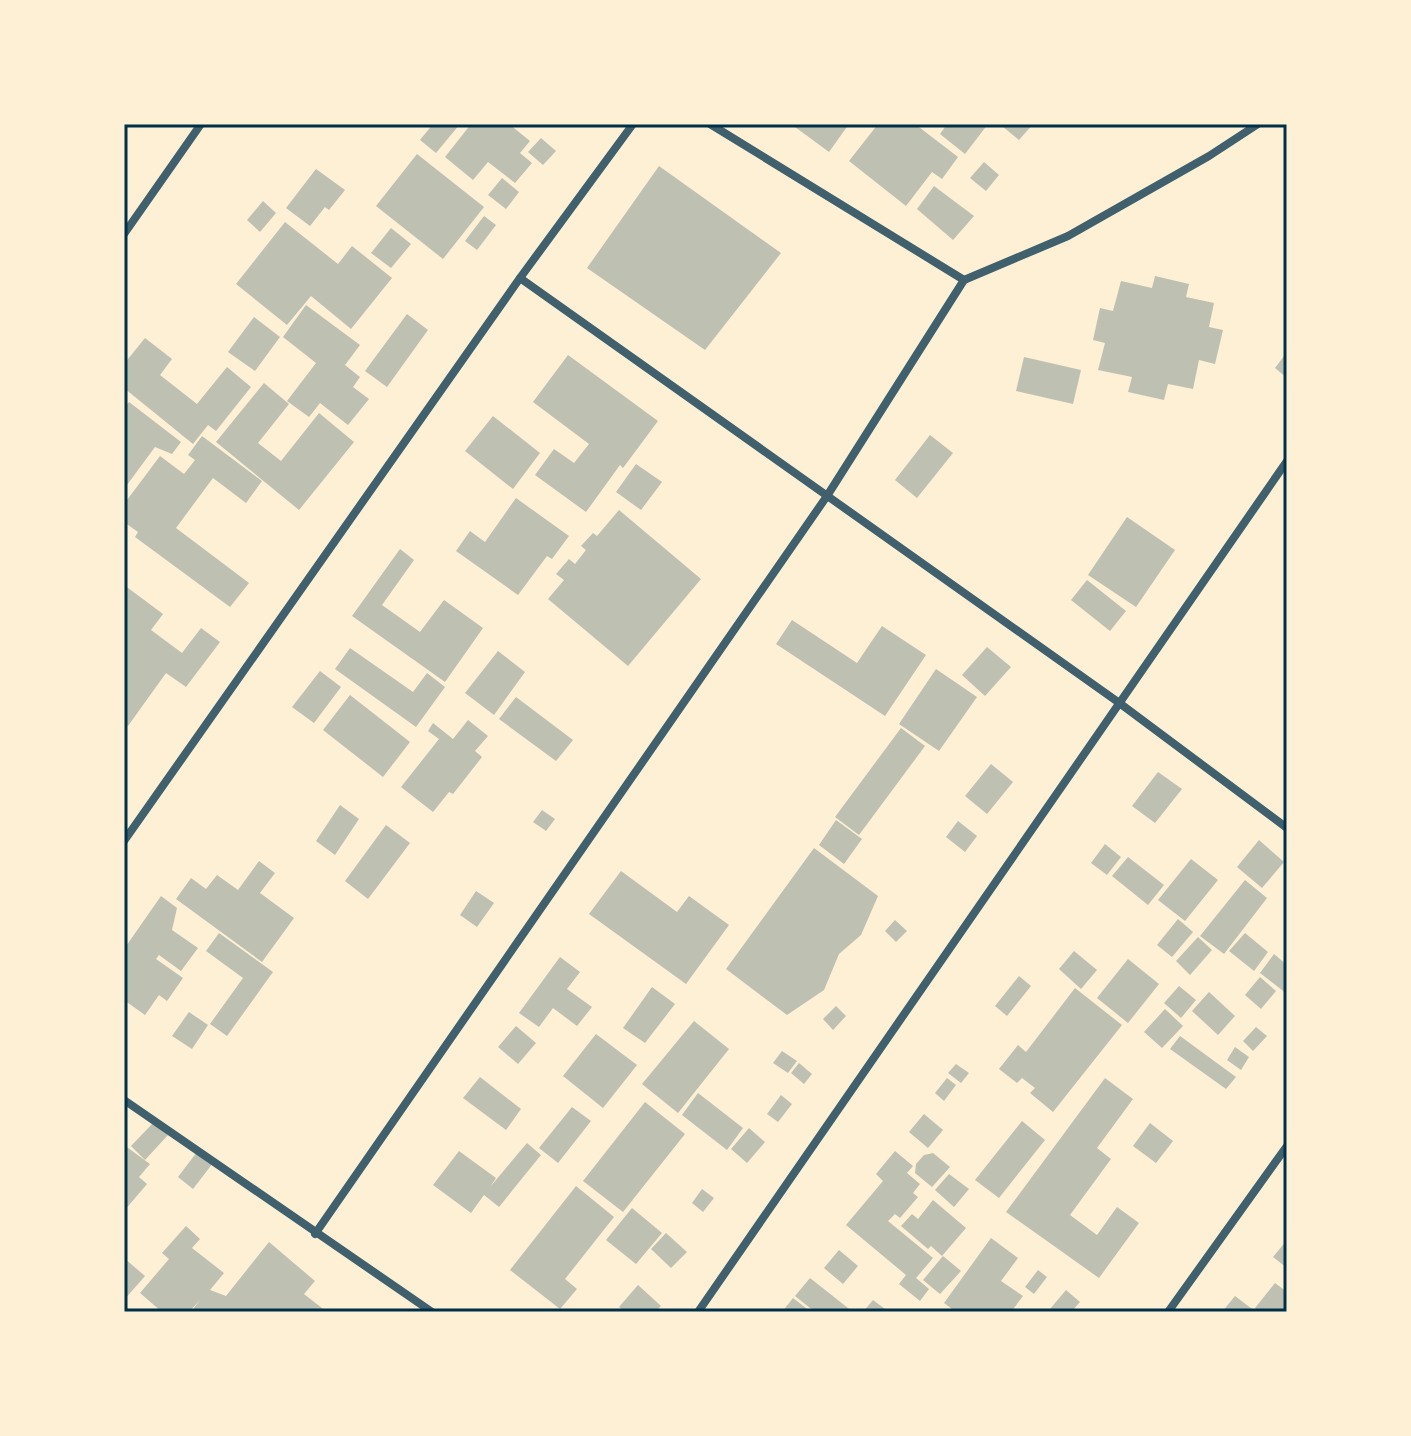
<svg xmlns="http://www.w3.org/2000/svg" width="1411" height="1436" font-family="'Work Sans',sans-serif">
<style>
.building{fill:#bec0b2}
.lines{fill:none;stroke-linecap:round;stroke-linejoin:round}
.minor{stroke:#3f606c;stroke-width:8}
.neatline{fill:none;stroke:#003049;stroke-width:3}
</style>
<rect width="100%" height="100%" fill="#fdf0d5"/>
<!-- building -->
<g class="building">
<path d="M433 124H460L436 153 420 140Z"/>
<path d="M471 124H509L530 141 520 153 532 163 515 183 488 162 473 180 445 157Z"/>
<path d="M791 124H849L829 152Z"/>
<path d="M878 124H915L958 157 942 179 932 172 906 206 849 161Z"/>
<path d="M947 124H988L965 154 940 134Z"/>
<path d="M1003 124H1033L1019 140 1002 126Z"/>
<path d="M541 138 556 151 543 165 528 152Z"/>
<path d="M417 154 484 207 443 259 376 206Z"/>
<path d="M984 162 999 175 986 191 970 178Z"/>
<path d="M659 166 781 253 705 350 587 268Z"/>
<path d="M316 169 345 190 329 210 325 207 310 226 286 208Z"/>
<path d="M502 178 519 192 506 209 488 195Z"/>
<path d="M934 186 974 216 953 240 917 209Z"/>
<path d="M263 201 276 213 260 232 247 220Z"/>
<path d="M484 216 496 225 477 250 465 241Z"/>
<path d="M285 222 338 264 352 246 392 278 351 329 311 296 287 325 236 284Z"/>
<path d="M391 228 411 244 391 268 371 253Z"/>
<path d="M1155 276 1189 284 1186 297 1214 303 1209 327 1223 330 1215 364 1199 360 1193 389 1168 384 1164 400 1128 392 1132 377 1098 370 1105 343 1093 340 1100 308 1113 311 1121 281 1152 288Z"/>
<path d="M306 305 360 345 345 365 360 377 353 387 369 399 348 425 320 403 309 417 287 401 316 363 283 337Z"/>
<path d="M407 314 428 330 387 387 365 371Z"/>
<path d="M254 317 280 337 255 371 228 352Z"/>
<path d="M145 338 172 359 160 375 197 404 227 367 251 387 216 431 208 425 193 444 124 388V364Z"/>
<path d="M1287 352V378L1275 368Z"/>
<path d="M568 355 658 421 623 468 620 465 586 512 535 475 554 449 574 463 589 444 533 402Z"/>
<path d="M1024 357 1081 370 1073 404 1016 391Z"/>
<path d="M264 383 289 404 258 443 281 461 319 413 354 442 299 510 216 442Z"/>
<path d="M129 402 181 442 172 454 155 447 124 489V408Z"/>
<path d="M493 416 540 453 513 489 465 451Z"/>
<path d="M930 435 953 453 917 498 895 480Z"/>
<path d="M202 436 262 481 246 503 213 478 176 528 249 583 230 607 135 537 138 532 124 522V504L160 456 184 474 195 460 188 455Z"/>
<path d="M636 464 662 482 641 510 616 492Z"/>
<path d="M516 498 569 536 552 559 547 556 518 595 456 551 470 531 485 542Z"/>
<path d="M619 510 701 579 628 666 548 599 564 580 556 574 569 559 575 564 586 550 581 546 593 533 597 536Z"/>
<path d="M1127 517 1175 550 1136 607 1088 575Z"/>
<path d="M400 549 414 560 382 605 420 632 444 600 483 628 445 682 352 616Z"/>
<path d="M1087 580 1126 611 1110 631 1071 600Z"/>
<path d="M124 585 163 614 151 630 182 653 201 628 220 642 186 687 166 673 128 726 124 723Z"/>
<path d="M792 620 857 663 882 626 926 655 885 716 776 644Z"/>
<path d="M987 647 1011 667 985 696 962 675Z"/>
<path d="M350 648 413 692 427 673 445 687 416 727 335 669Z"/>
<path d="M498 651 525 672 494 715 465 693Z"/>
<path d="M936 669 977 697 939 751 899 724Z"/>
<path d="M320 671 341 687 314 723 292 707Z"/>
<path d="M350 695 410 742 383 777 323 730Z"/>
<path d="M516 697 573 740 556 761 499 719Z"/>
<path d="M468 720 488 736 475 751 482 757 453 794 449 792 433 812 401 787 439 739 428 731 433 723 453 739Z"/>
<path d="M901 728 925 746 859 835 835 817Z"/>
<path d="M991 764 1013 782 987 814 965 796Z"/>
<path d="M1158 772 1182 789 1155 823 1132 806Z"/>
<path d="M340 805 359 819 335 855 316 841Z"/>
<path d="M542 810 555 819 546 831 533 822Z"/>
<path d="M836 820 862 839 844 864 819 845Z"/>
<path d="M958 821 977 836 965 852 946 837Z"/>
<path d="M386 825 410 843 368 899 345 881Z"/>
<path d="M1259 840 1284 862 1262 888 1237 867Z"/>
<path d="M1105 844 1121 857 1107 875 1091 863Z"/>
<path d="M814 848 878 896 861 935 839 954 824 990 787 1015 726 969Z"/>
<path d="M1128 857 1164 885 1148 905 1112 876Z"/>
<path d="M1191 859 1218 880 1185 921 1158 900Z"/>
<path d="M259 861 275 873 260 893 294 918 262 962 176 899 191 878 206 889 217 875 238 890Z"/>
<path d="M621 871 677 912 689 896 729 925 686 984 589 914Z"/>
<path d="M1245 880 1267 898 1224 954 1200 936Z"/>
<path d="M476 891 494 903 477 927 460 915Z"/>
<path d="M161 896 177 908 172 930 198 948 181 971 159 955 156 959 183 978 167 1001 159 995 145 1015 124 1000V949Z"/>
<path d="M1178 919 1193 932 1172 957 1157 945Z"/>
<path d="M895 920 907 931 896 942 885 931Z"/>
<path d="M219 933 273 972 227 1036 210 1024 243 978 206 951Z"/>
<path d="M1245 933 1268 952 1254 971 1229 951Z"/>
<path d="M1198 937 1212 950 1190 975 1176 961Z"/>
<path d="M1074 951 1097 970 1081 989 1059 969Z"/>
<path d="M1274 954 1287 965V994L1260 973Z"/>
<path d="M560 957 580 972 567 989 592 1007 577 1026 553 1008 539 1027 519 1013Z"/>
<path d="M1128 959 1159 984 1128 1023 1097 998Z"/>
<path d="M1019 976 1031 986 1007 1016 995 1006Z"/>
<path d="M1260 977 1276 991 1261 1009 1245 995Z"/>
<path d="M1179 986 1196 1000 1181 1018 1164 1003Z"/>
<path d="M652 987 675 1004 645 1043 623 1028Z"/>
<path d="M1075 988 1122 1025 1053 1112 1030 1093 1035 1088 1022 1078 1017 1083 999 1069 1018 1045 1026 1052Z"/>
<path d="M1209 992 1235 1016 1218 1035 1192 1011Z"/>
<path d="M836 1006 846 1016 833 1030 823 1019Z"/>
<path d="M1165 1009 1183 1026 1162 1048 1144 1032Z"/>
<path d="M189 1012 208 1025 192 1049 172 1036Z"/>
<path d="M694 1021 729 1049 678 1113 642 1084Z"/>
<path d="M516 1026 536 1043 518 1064 498 1047Z"/>
<path d="M1256 1027 1267 1036 1253 1051 1243 1041Z"/>
<path d="M596 1034 637 1065 603 1108 563 1076Z"/>
<path d="M1180 1036 1236 1077 1226 1089 1170 1049Z"/>
<path d="M1235 1047 1249 1057 1241 1070 1227 1060Z"/>
<path d="M782 1051 797 1061 788 1073 773 1063Z"/>
<path d="M799 1063 812 1074 804 1084 791 1073Z"/>
<path d="M956 1064 969 1073 961 1083 948 1073Z"/>
<path d="M480 1077 521 1109 506 1130 463 1098Z"/>
<path d="M947 1078 956 1085 944 1101 935 1093Z"/>
<path d="M1105 1078 1133 1099 1097 1148 1111 1159 1070 1215 1097 1235 1117 1207 1139 1223 1099 1278 1006 1212Z"/>
<path d="M698 1093 743 1128 727 1150 682 1115Z"/>
<path d="M781 1095 792 1104 778 1122 767 1114Z"/>
<path d="M645 1102 685 1134 623 1212 583 1181Z"/>
<path d="M572 1107 591 1121 558 1163 539 1148Z"/>
<path d="M924 1114 943 1130 928 1148 909 1132Z"/>
<path d="M1022 1121 1045 1140 999 1198 975 1180Z"/>
<path d="M154 1122 168 1135 145 1160 131 1146Z"/>
<path d="M1150 1123 1173 1141 1156 1163 1133 1146Z"/>
<path d="M749 1128 765 1142 747 1163 731 1149Z"/>
<path d="M527 1143 541 1155 499 1207 484 1195 471 1213 433 1185 459 1151 496 1178 490 1187Z"/>
<path d="M124 1145 150 1164 139 1177 147 1184 124 1211Z"/>
<path d="M895 1151 913 1166 907 1173 920 1184 913 1193 918 1197 900 1218 895 1214 888 1221 933 1258 916 1278 929 1289 920 1301 899 1284 906 1275 846 1225 883 1181 876 1174Z"/>
<path d="M197 1152 213 1163 193 1189 178 1177Z"/>
<path d="M933 1153 950 1167 932 1187 915 1173 916 1164 924 1155Z"/>
<path d="M949 1174 969 1189 954 1207 935 1190Z"/>
<path d="M576 1186 614 1217 565 1279 577 1289 560 1309 510 1270Z"/>
<path d="M702 1189 714 1198 703 1212 692 1203Z"/>
<path d="M933 1200 966 1228 942 1256 931 1246 928 1249 901 1226 912 1214 918 1219Z"/>
<path d="M632 1208 662 1233 636 1264 606 1240Z"/>
<path d="M186 1226 200 1239 192 1248 224 1273 210 1290 226 1296 269 1242 315 1281 304 1294 327 1312H191L200 1300 189 1312H162L140 1293 169 1259 162 1253Z"/>
<path d="M666 1233 687 1252 671 1268 651 1249Z"/>
<path d="M991 1238 1018 1258 1001 1281 1023 1296 1011 1312H956L944 1303Z"/>
<path d="M1287 1240V1268L1273 1257Z"/>
<path d="M839 1250 858 1266 843 1284 824 1268Z"/>
<path d="M943 1256 961 1271 940 1294 923 1280Z"/>
<path d="M124 1258 145 1276 124 1300Z"/>
<path d="M1038 1270 1047 1277 1034 1294 1025 1287Z"/>
<path d="M810 1278 853 1312H815L795 1296Z"/>
<path d="M1275 1283 1287 1292V1312H1260L1255 1308Z"/>
<path d="M638 1285 661 1306 655 1312H625L619 1307Z"/>
<path d="M1066 1290 1080 1302 1071 1312H1054L1050 1309Z"/>
<path d="M1235 1296 1256 1312H1222Z"/>
<path d="M793 1298 811 1312H782Z"/>
<path d="M873 1300 889 1312H863Z"/>
</g>
<g class="lines">
<!-- minor -->
<g class="minor">
<path d="M710 124 964 280"/>
<path d="M124 234 201 124"/>
<path d="M520 278 1118 702 1287 828"/>
<path d="M124 841 520 278 633 124"/>
<path d="M124 1100 432 1312"/>
<path d="M315 1234 827 496 964 280 1068 236 1209 156 1258 124"/>
<path d="M698 1312 1287 461"/>
<path d="M1168 1312 1287 1146"/>
</g>
</g>
<!-- border -->
<rect width="1411" height="1436" fill="none" stroke="#fdf0d5" stroke-width="252"/>
<rect x="126" y="126" width="1159" height="1184" class="neatline"/>
</svg>
